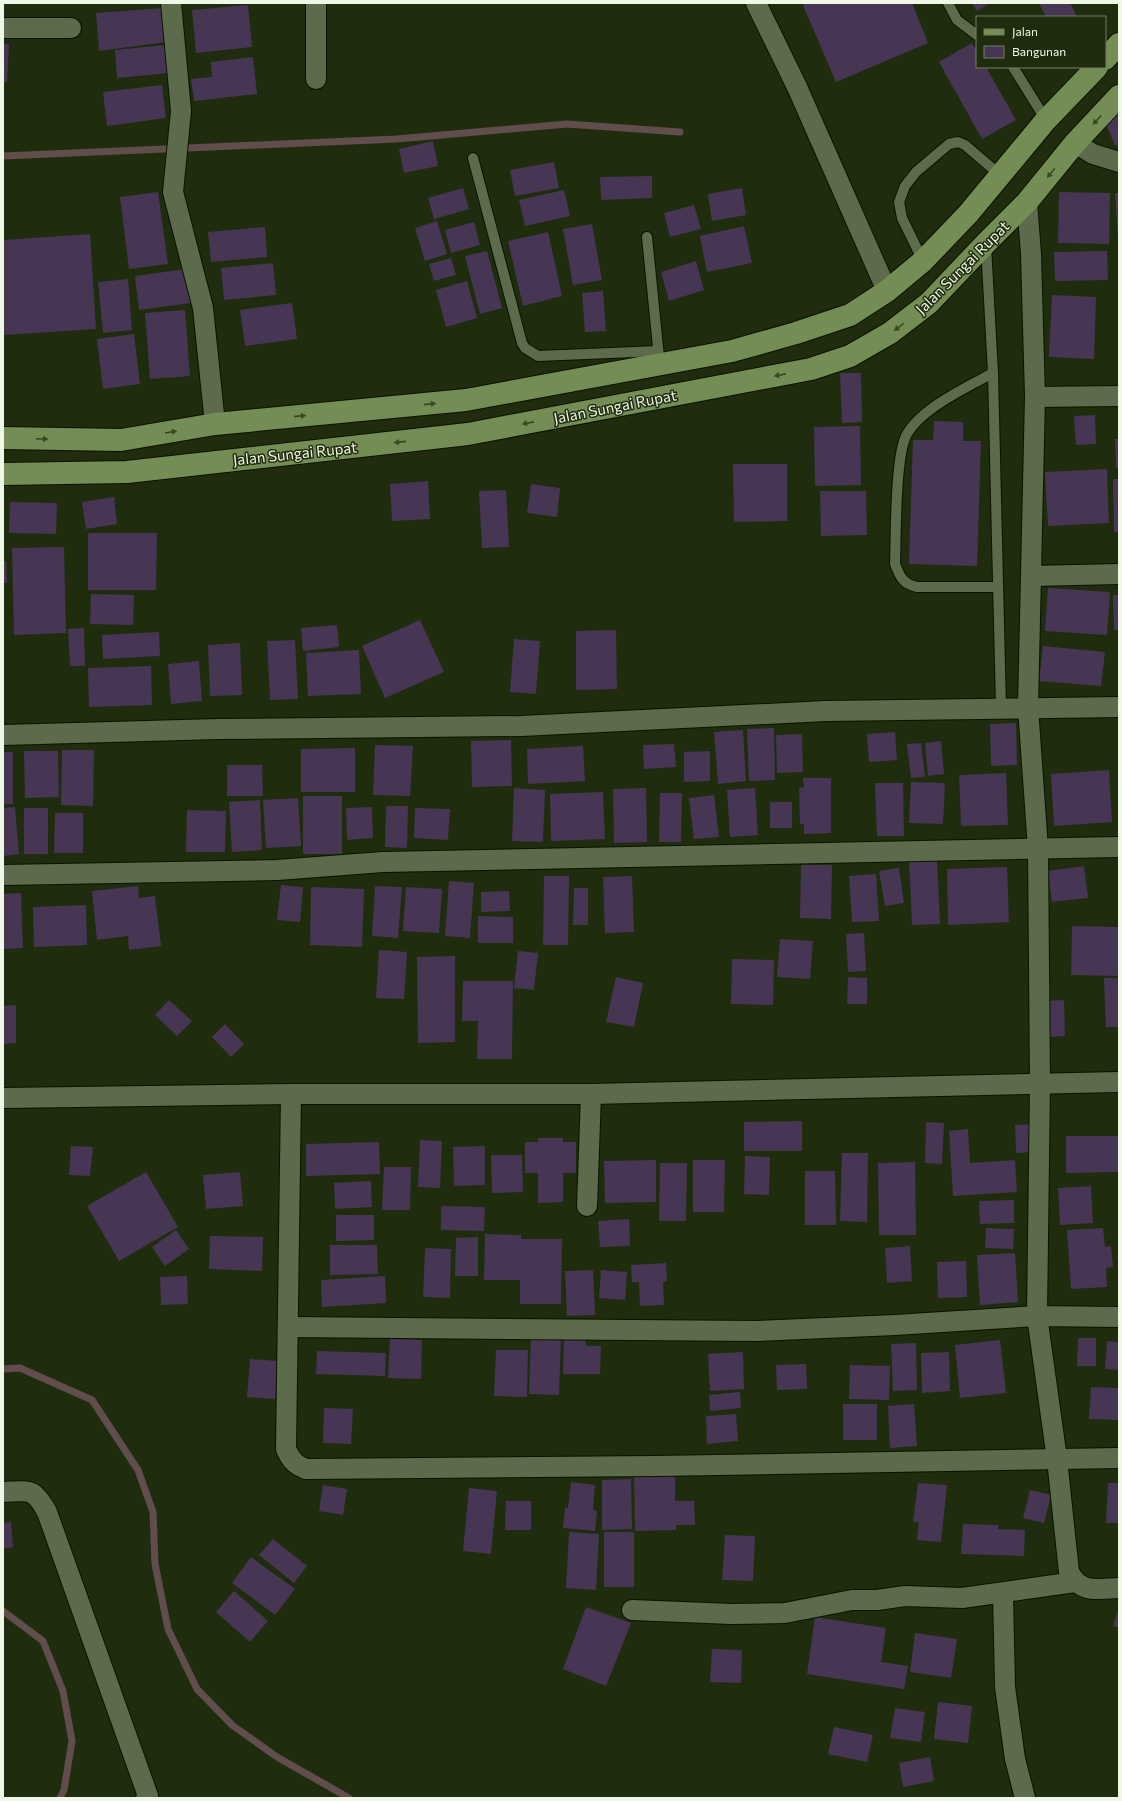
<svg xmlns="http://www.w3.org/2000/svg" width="1122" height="1801" font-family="Commissioner,sans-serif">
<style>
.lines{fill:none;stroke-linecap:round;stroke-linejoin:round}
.stream{stroke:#624d4d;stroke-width:7}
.building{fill:#463653}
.service-casing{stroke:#091400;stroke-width:12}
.minor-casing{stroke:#091400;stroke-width:22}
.primary-casing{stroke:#091400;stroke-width:24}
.service{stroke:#5c6b4b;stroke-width:10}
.minor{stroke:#5c6b4b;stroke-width:20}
.primary{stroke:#738d54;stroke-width:22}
.oneway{fill:#384923}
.labels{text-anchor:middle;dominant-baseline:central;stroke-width:3;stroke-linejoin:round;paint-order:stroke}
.street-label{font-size:15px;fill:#eff8e6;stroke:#1f2c0e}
</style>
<rect width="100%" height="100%" fill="#1f2c0e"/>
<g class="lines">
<!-- stream -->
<g class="stream">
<path d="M3 156 397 139 567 124 680 132"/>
<path d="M3 1369 20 1368 92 1400 138 1470 153 1512 155 1564 168 1629 197 1689 232 1725 277 1757 349 1798"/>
<path d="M3 1611 43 1641 63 1691 72 1741 64 1790 60 1798"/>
</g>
</g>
<!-- building -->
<g class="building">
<path d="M802 3H912L928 43 836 82Z"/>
<path d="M972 3H990L977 11Z"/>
<path d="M1039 3H1070L1077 17H1046Z"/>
<path d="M248 5 252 47 196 53 192 10Z"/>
<path d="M163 8 166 42 99 51 96 13Z"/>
<path d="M972 43 977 51V67H986L1016 120 982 139 939 62Z"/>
<path d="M3 44H9L7 82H3Z"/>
<path d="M166 45 169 73 117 78 115 50Z"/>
<path d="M253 57 257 94 194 101 191 79 212 77 211 62Z"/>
<path d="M162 85 166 118 107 126 103 92Z"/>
<path d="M1119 112V144L1115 146 1104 119Z"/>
<path d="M433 141 438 166 404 173 399 149Z"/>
<path d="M554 162 559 188 515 196 510 170Z"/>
<path d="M652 176V198L601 200 600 177Z"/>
<path d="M463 188 469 209 434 219 428 198Z"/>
<path d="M742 188 746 215 712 221 708 194Z"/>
<path d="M564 190 570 216 525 226 519 200Z"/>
<path d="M158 192 168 264 129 269 120 197Z"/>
<path d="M1059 192 1110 193 1109 244 1058 243Z"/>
<path d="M1115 193H1119V239H1118Z"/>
<path d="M694 205 701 229 670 237 664 213Z"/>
<path d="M437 221 447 254 425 261 415 228Z"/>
<path d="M474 222 480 245 451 253 445 230Z"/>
<path d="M592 224 602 280 573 285 563 229Z"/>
<path d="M744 226 752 263 707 272 700 236Z"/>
<path d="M265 227 267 257 211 262 208 232Z"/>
<path d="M548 232 562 296 523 306 508 241Z"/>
<path d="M90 234 96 329 3 335V240Z"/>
<path d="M487 251 502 308 480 314 465 256Z"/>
<path d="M1107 251 1108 280 1055 281 1054 252Z"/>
<path d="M451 258 456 275 434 281 429 264Z"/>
<path d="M696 261 704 290 669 301 661 272Z"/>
<path d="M273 263 276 295 224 300 221 268Z"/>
<path d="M186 269 191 303 139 310 135 276Z"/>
<path d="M128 279 132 330 103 333 98 282Z"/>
<path d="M467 281 477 318 446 327 436 290Z"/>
<path d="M603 291 606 331 585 332 582 293Z"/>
<path d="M1052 295 1096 297 1094 359 1049 357Z"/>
<path d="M292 303 297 339 245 346 240 310Z"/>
<path d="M185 310 190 376 150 379 145 313Z"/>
<path d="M134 334 140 384 103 389 97 339Z"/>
<path d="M840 373H861L862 422 842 423Z"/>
<path d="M1095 415 1096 444 1076 445 1074 416Z"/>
<path d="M934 421 963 422V441H981L977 566 909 564 913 440H933Z"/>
<path d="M860 426 861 485 815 486 814 427Z"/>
<path d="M1115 439H1119V468H1116Z"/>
<path d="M733 464H787V521L734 522Z"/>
<path d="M1107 469 1109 523 1048 526 1045 472Z"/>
<path d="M1113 479H1119V532H1114Z"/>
<path d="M428 481 430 519 392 521 390 484Z"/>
<path d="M531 484 560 488 557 517 527 513Z"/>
<path d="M506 490 509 547 482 548 479 491Z"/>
<path d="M820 491H866L867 535 821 536Z"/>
<path d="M114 497 117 524 86 529 82 502Z"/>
<path d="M10 502 57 503 56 534 9 533Z"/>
<path d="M88 533H157L156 590H88Z"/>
<path d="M64 547 66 633 14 635 12 548Z"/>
<path d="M3 561H6L7 583H3Z"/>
<path d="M1048 588 1110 592 1107 635 1045 631Z"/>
<path d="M91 594 134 595 133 625 90 624Z"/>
<path d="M1113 595H1119V630H1114Z"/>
<path d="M420 620 444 672 385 698 362 646Z"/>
<path d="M337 625 339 647 303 651 301 628Z"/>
<path d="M84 628 85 666H70L68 629Z"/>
<path d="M616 630 617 689 576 690V631Z"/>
<path d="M159 632 160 656 103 659 102 635Z"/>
<path d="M514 639 540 641 536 694 510 692Z"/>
<path d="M295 640 298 699 270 700 267 641Z"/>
<path d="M240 643 242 695 210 696 208 645Z"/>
<path d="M1043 646 1105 652 1101 686 1039 681Z"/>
<path d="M359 650 361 694 308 696 306 653Z"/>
<path d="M199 661 202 701 171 704 168 664Z"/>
<path d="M151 666 152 705 89 707 88 668Z"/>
<path d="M1016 723 1017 765 991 766 990 724Z"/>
<path d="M774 728 775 780 749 781 747 729Z"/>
<path d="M743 730 746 781 718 784 714 732Z"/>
<path d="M895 732 897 760 869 762 867 734Z"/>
<path d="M802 734 803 772 777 773 776 735Z"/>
<path d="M511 740 512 786 472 787 471 741Z"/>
<path d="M941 741 944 774 928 776 925 743Z"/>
<path d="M921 743 925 777 911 778 907 744Z"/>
<path d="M674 744 676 767 644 769 643 745Z"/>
<path d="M375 745 413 746 410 796 373 795Z"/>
<path d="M583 746 585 781 528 784 527 749Z"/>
<path d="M355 748V792H301V749Z"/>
<path d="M62 750H94L93 806 61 805Z"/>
<path d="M24 751H58L59 797 25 798Z"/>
<path d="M710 751V781L684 782V752Z"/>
<rect x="3" y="752" width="10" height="52"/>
<path d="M227 765H262L263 796H227Z"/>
<path d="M1109 770 1112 822 1054 826 1051 774Z"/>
<path d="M1006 773 1008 825 961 826 959 775Z"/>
<path d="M803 778H831V833L804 834V824H800L799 788 804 787Z"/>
<path d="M911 782 945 783 943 824 909 823Z"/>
<path d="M875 783H903L904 836H877Z"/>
<path d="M514 788 545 790 543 842 512 841Z"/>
<path d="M646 788 647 842 614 843 613 789Z"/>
<path d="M755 788 758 835 730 837 727 790Z"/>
<path d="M603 792 605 839 551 841 550 794Z"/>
<path d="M660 793H682L681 842H659Z"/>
<path d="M714 795 719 837 694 839 689 798Z"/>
<rect x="303" y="796" width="39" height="58"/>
<path d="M298 798 301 846 266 848 263 800Z"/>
<path d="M260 800 262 850 232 852 229 802Z"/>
<rect x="770" y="802" width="22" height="26"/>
<path d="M386 806H408L407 848 385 847Z"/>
<path d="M15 807 19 854 3 856V808Z"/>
<path d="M372 807 373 838 347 840 346 808Z"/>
<rect x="24" y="808" width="24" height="46"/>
<path d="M415 808 450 809 448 840 414 838Z"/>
<path d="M187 810 226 811 225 852H186Z"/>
<path d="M55 813H83V853H54Z"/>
<path d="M937 858 940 924 912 925 909 860Z"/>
<path d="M801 865H832L831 919 800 918Z"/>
<path d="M1084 866 1088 898 1052 902 1048 871Z"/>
<path d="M1007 867 1009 922 948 925 947 869Z"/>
<path d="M899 868 904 903 885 906 879 871Z"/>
<path d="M876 874 879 921 852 922 849 876Z"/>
<path d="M544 876H569L568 945H543Z"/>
<path d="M632 876 634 932 605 933 603 877Z"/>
<path d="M449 881 474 883 470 938 445 936Z"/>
<path d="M281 885 303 887 300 922 277 920Z"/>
<path d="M138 886 139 898 155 896 161 946 129 950 128 936 97 940 92 891Z"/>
<path d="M375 886 402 887 398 938 372 936Z"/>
<path d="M311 887 364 889 362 947 310 945Z"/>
<path d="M406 887 442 889 439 933 403 931Z"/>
<path d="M574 888H588V925H573Z"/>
<path d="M509 891 510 911 481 912V892Z"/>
<path d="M21 893 23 948 3 949V894Z"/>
<path d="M86 905 87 945 34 947 33 907Z"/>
<path d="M478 916 513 917V943H478Z"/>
<path d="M1072 926 1119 927V976L1071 975Z"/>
<path d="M864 933 866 971 848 972 846 934Z"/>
<path d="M780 939 813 941 810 979 777 977Z"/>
<path d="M379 950 407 952 404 999 376 998Z"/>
<path d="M518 951 538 953 534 990 514 988Z"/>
<path d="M455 956V1042L418 1043 417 957Z"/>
<path d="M732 959 774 960 773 1005 731 1004Z"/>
<path d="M616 977 643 983 634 1027 606 1022Z"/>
<path d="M848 977 867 978V1004H847Z"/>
<path d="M1104 978H1119V1027H1106Z"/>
<path d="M463 981H513L512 1059H477L478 1021H462Z"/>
<path d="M169 1000 192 1021 177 1036 155 1015Z"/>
<path d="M1064 1000 1065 1036 1048 1037 1046 1001Z"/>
<path d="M16 1005V1043L3 1044V1006Z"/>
<path d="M225 1024 244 1044 231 1057 212 1037Z"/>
<path d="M802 1121V1151H744V1122Z"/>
<path d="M926 1122 944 1123 942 1164 925 1163Z"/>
<path d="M1032 1124 1033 1152 1016 1153 1015 1125Z"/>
<path d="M968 1129 970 1163 1015 1160 1017 1192 953 1196 949 1131Z"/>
<path d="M1066 1136H1119V1172L1066 1173Z"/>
<path d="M538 1138H563V1142H576V1173H563V1202L538 1203V1173H525V1142H538Z"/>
<path d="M420 1140 442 1141 440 1188 418 1187Z"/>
<path d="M379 1142 380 1174 306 1176V1144Z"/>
<path d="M71 1146 93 1147 90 1176 69 1175Z"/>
<path d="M485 1146V1185L454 1186 453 1147Z"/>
<path d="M842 1153H868L867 1222 840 1221Z"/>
<path d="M491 1155H522L523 1192 492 1193Z"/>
<path d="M745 1156 770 1157 769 1195 744 1194Z"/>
<path d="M656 1160V1202L605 1203 604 1161Z"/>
<path d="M693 1160H725L724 1212H693Z"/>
<path d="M915 1162 916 1235H879L878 1163Z"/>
<path d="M660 1163H687L686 1221H659Z"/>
<path d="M384 1167H411L410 1210H382Z"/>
<path d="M805 1171H835L836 1225H805Z"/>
<path d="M146 1172 178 1227 119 1261 87 1206Z"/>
<path d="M240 1172 243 1206 206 1209 203 1175Z"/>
<path d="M371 1181 372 1207 335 1209 334 1183Z"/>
<path d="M1091 1186 1093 1223 1060 1225 1058 1188Z"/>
<path d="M1014 1200V1223L980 1224 979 1201Z"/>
<path d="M441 1206 485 1207 484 1231 441 1230Z"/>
<path d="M336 1215H374V1240L336 1241Z"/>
<path d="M629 1219 630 1246 600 1247 598 1221Z"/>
<path d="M986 1228 1014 1229 1013 1249 985 1248Z"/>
<path d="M1103 1228 1105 1247 1111 1246 1113 1267 1106 1268 1107 1287 1071 1289 1067 1230Z"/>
<path d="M176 1230 189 1249 165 1266 152 1247Z"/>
<path d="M485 1234 521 1235V1239H562L561 1304H520V1280H484Z"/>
<path d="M210 1236 263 1237 262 1271 209 1269Z"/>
<path d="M478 1237V1276H455L456 1238Z"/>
<path d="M330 1245H377L378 1274 330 1275Z"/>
<path d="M910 1246 912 1281 887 1283 885 1248Z"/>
<path d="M425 1248 451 1249 450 1298 423 1297Z"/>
<path d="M1015 1253 1018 1302 980 1305 977 1255Z"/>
<path d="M966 1261 967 1297 938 1298 937 1262Z"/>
<path d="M666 1263 667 1281 663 1282 664 1305 640 1306 639 1282H632L631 1265Z"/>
<path d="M593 1270 595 1315 567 1316 565 1271Z"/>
<path d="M601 1270 627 1272 625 1300 599 1298Z"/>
<path d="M187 1276 188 1304 161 1305 160 1277Z"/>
<path d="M385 1276 386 1303 322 1307 321 1280Z"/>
<path d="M531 1336 561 1337 559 1395 529 1394Z"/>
<path d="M564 1336 586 1337V1346H601L600 1374H563Z"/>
<path d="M1078 1338H1096V1366H1077Z"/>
<path d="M390 1339 422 1340 421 1379 388 1378Z"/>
<path d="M1000 1340 1006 1393 960 1398 955 1345Z"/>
<path d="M1107 1341 1119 1342V1370L1105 1369Z"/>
<path d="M916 1343 917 1390 893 1391 891 1344Z"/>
<path d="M496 1350H528L527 1397 494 1396Z"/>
<path d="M317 1351 386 1353 385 1376 316 1374Z"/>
<path d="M743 1352 744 1389 710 1391 708 1354Z"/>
<path d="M949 1352 950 1391 922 1393 921 1353Z"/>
<path d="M250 1359 278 1361 275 1399 247 1397Z"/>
<path d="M806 1364 807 1389 777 1390 776 1365Z"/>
<path d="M850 1365 890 1366 889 1400 849 1399Z"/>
<path d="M1091 1387 1119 1388V1420L1089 1419Z"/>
<path d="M740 1392 741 1408 710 1411 709 1395Z"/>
<rect x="843" y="1404" width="34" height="36"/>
<path d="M914 1404 917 1446 890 1448 888 1406Z"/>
<path d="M324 1408 353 1409 351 1444 323 1443Z"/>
<path d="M736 1414 738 1441 707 1444 706 1416Z"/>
<path d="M634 1473H675V1501H694L695 1525H676V1530L635 1531Z"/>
<path d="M631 1479 632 1529 602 1530V1480Z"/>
<path d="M571 1482 595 1485 593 1510 597 1511 595 1531 563 1528 565 1507 568 1508Z"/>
<path d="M918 1483 947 1485 941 1542 917 1540 919 1522H913Z"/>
<path d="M1108 1483H1119V1523H1106Z"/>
<path d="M323 1485 347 1489 343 1515 319 1511Z"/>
<path d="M469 1488 497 1491 491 1554 463 1551Z"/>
<path d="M1030 1490 1051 1495 1044 1523 1023 1518Z"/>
<path d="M506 1501H531V1530H505Z"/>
<path d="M11 1522 13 1547 3 1549V1523Z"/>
<path d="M963 1524 998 1525V1529L1025 1530 1024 1556 961 1554Z"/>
<path d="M569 1532 599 1534 596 1590 566 1588Z"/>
<rect x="604" y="1532" width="30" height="55"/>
<path d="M725 1535 755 1536 753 1581 722 1580Z"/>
<path d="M273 1539 307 1566 294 1583 259 1555Z"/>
<path d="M251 1557 295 1589 275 1615 232 1583Z"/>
<path d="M234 1591 268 1621 250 1642 216 1612Z"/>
<path d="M586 1607 631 1623 606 1686 563 1669Z"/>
<path d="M1119 1608V1628L1113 1626Z"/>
<path d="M815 1617 886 1628 881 1662 908 1666 904 1689 807 1674Z"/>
<path d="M915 1633 957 1639 951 1678 910 1672Z"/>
<path d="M712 1649 742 1650 741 1683 710 1682Z"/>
<path d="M938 1702 972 1706 968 1743 934 1739Z"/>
<path d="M895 1708 925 1712 921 1742 890 1738Z"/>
<path d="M834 1727 873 1735 867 1762 828 1754Z"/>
<path d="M930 1757 934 1781 903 1787 899 1763Z"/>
</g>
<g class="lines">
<defs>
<g id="service">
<path d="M948 3 957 20 977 35"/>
<path d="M1013 67 1046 120"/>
<path d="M473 158 522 343 525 348 538 356 658 351"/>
<path d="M647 237 659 357"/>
<path d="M986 245 993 373 1001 707"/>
<path d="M923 261 902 218 899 202 905 186 916 172 949 144 958 142 965 145 1000 175"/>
<path d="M993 373C967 387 922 408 907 434 895 454 896 537 895 564 900 577 903 584 917 587H997"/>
</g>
<g id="minor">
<path d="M171 3 181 111 173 192 203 308 215 424"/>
<path d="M316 3V79"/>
<path d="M756 3 797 87 887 291"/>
<path d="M3 28H71"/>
<path d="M1075 143 1093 154 1119 162"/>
<path d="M1027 202 1031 254 1035 397 1028 707 1038 849 1040 1084 1037 1316 1057 1459 1069 1572C1081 1594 1097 1589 1119 1588"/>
<path d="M1035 397 1119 396"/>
<path d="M1032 576 1119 574"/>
<path d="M3 735 219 729 521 726 826 711 1119 707"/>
<path d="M3 875 277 870 383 862 1119 847"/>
<path d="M291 1094 286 1449C291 1460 295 1465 306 1469L656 1466 1119 1458"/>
<path d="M3 1098 291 1094H591L1119 1082"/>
<path d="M587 1206 591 1094"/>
<path d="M289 1327 756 1331 895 1325 1037 1316 1119 1317"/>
<path d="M3 1492C30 1491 33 1487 47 1512L148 1796 146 1798"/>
<path d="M1003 1593 1005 1687 1015 1759 1025 1798"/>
<path d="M632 1610 732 1614 785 1613 852 1600H877L905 1596 962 1598 1075 1582"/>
</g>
<g id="primary">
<path d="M1105 59 1119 44"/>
<path d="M3 438 121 440 215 424 466 400 732 351 796 333 850 315 887 291 923 261 968 214 1046 120 1097 67"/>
<path d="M3 474 127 472 468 434 811 369 850 356 890 333 929 303 986 243 1027 202 1075 143 1119 96"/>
</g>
</defs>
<!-- service casing -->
<use href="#service" class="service-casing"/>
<!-- minor casing -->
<use href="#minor" class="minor-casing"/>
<!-- primary casing -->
<use href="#primary" class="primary-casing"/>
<!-- service -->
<use href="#service" class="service"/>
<!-- minor -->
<use href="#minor" class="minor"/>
<!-- primary -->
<use href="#primary" class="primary"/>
</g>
<!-- one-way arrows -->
<defs><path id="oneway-solid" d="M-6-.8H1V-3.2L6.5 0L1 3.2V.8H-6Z"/></defs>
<g class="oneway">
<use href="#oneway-solid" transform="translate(1097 120) rotate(133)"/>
<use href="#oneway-solid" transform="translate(1051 173) rotate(129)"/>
<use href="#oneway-solid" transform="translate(899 327) rotate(142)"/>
<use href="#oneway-solid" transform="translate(780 375) rotate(169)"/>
<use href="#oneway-solid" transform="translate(430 404) rotate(-6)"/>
<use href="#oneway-solid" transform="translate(300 416) rotate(-6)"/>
<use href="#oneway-solid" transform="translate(528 423) rotate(169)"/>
<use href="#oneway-solid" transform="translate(171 432) rotate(-9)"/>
<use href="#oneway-solid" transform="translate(42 439) rotate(1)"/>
<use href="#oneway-solid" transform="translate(400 442) rotate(174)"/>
</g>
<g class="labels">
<!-- street labels -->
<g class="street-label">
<text transform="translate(962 267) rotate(-45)">Jalan Sungai Rupat</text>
<text transform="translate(615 406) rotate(-11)">Jalan Sungai Rupat</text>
<text transform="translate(295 453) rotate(-6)">Jalan Sungai Rupat</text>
</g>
</g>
<!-- border -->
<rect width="1122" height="1801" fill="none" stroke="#eff8e6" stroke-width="8"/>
<!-- legend -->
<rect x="976" y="16" width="130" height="52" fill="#1f2c0e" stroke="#727e64"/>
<rect x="984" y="29" width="20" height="6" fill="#738d54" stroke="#727e64"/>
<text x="1012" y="36" font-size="12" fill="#eff8e6">Jalan</text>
<rect x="984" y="46" width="20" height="12" fill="#463653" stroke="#727e64"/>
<text x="1012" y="56" font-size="12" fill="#eff8e6">Bangunan</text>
</svg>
